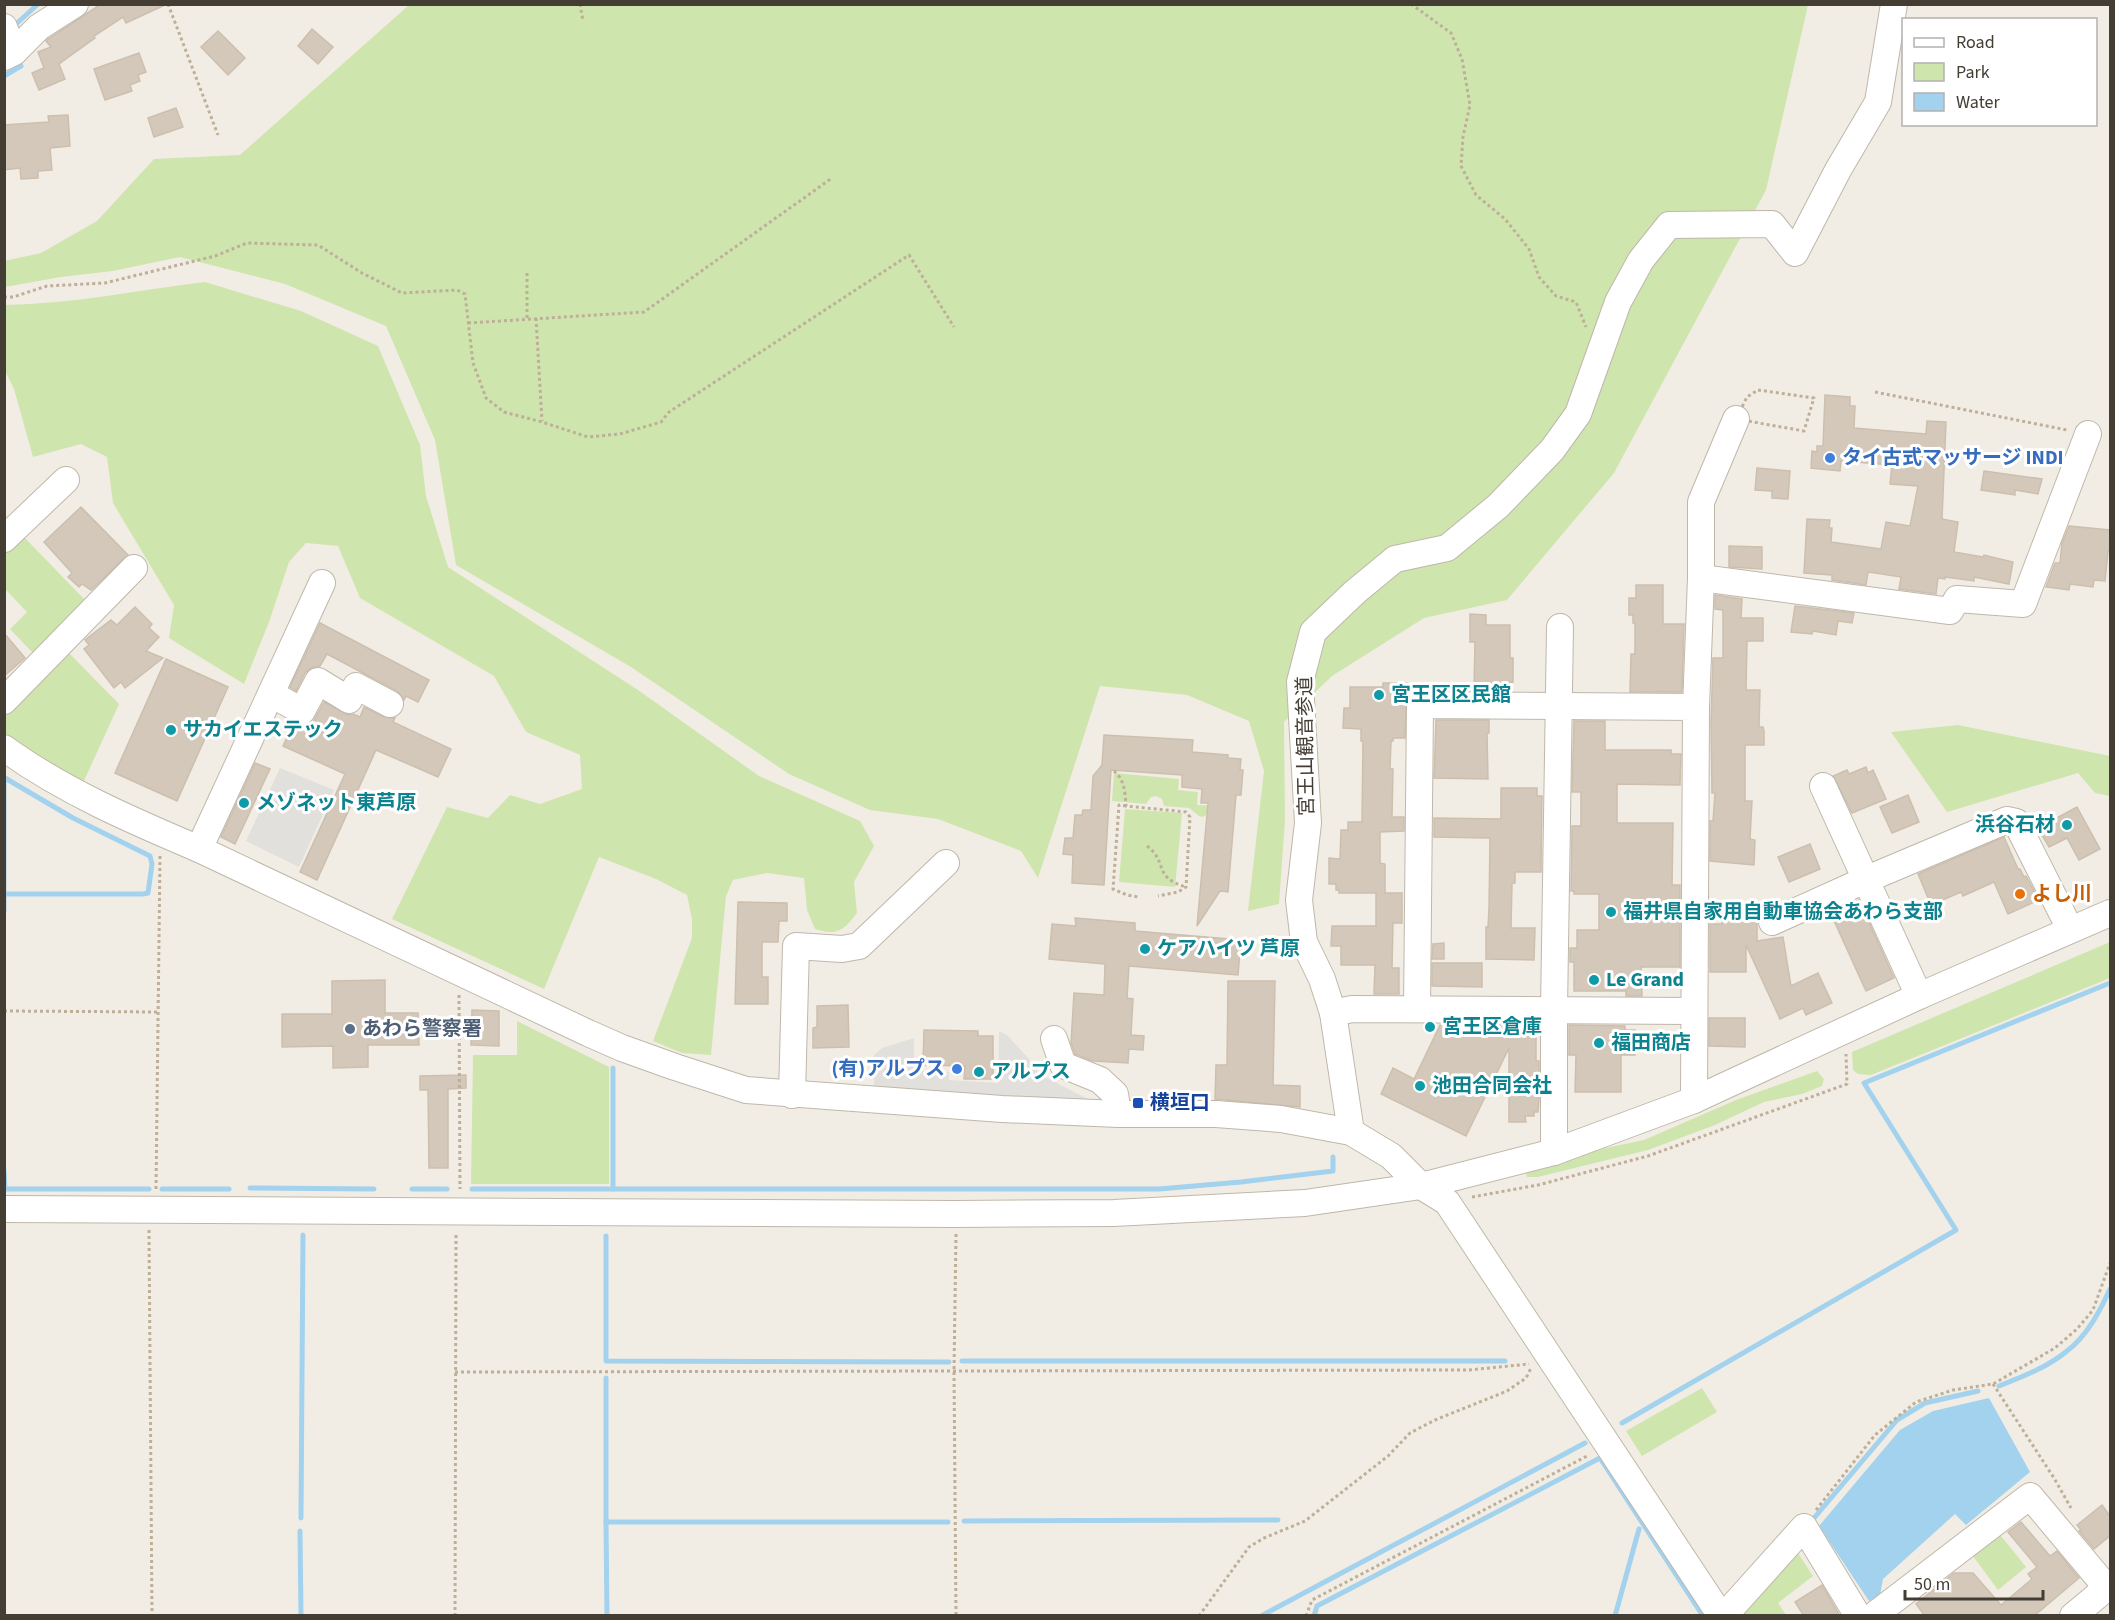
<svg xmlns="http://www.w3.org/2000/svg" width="2115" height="1620" font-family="'Source Sans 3','Noto Sans JP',sans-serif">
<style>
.green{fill:#cfe5ae}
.parking{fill:#e2e0dd}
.water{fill:#a2d2ed}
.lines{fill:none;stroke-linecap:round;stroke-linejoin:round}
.stream{stroke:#a2d2ed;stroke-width:5}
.building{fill:#d3c8ba;stroke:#cdbfae;stroke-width:1.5}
.minor-casing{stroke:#bfb7aa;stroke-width:28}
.path{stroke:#beaf99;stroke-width:3;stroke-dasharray:3 3;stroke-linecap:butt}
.minor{stroke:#fff;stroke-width:26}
.shop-dot{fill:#3f7fe0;stroke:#fff;stroke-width:2}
.culture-dot{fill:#0f9aa8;stroke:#fff;stroke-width:2}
.food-dot{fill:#e8710a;stroke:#fff;stroke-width:2}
.service-dot{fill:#5c6f8a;stroke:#fff;stroke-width:2}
.transit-dot{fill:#1a4fb4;stroke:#fff;stroke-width:2}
.labels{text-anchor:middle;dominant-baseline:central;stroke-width:6;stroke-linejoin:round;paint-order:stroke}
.shop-label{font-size:20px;font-weight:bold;fill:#366cbe;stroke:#fff;text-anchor:start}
.culture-label{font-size:20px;font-weight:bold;fill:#0d838f;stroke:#fff;text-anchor:start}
.street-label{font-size:20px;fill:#433d34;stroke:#fff}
.food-label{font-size:20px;font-weight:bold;fill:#c56008;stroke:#fff;text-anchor:start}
.service-label{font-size:20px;font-weight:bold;fill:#4e5e75;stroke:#fff;text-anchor:start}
.transit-label{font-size:20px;font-weight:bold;fill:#164399;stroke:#fff;text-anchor:start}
</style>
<rect width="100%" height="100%" fill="#f2ede4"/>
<!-- green -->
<g class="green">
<path d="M409 5H1808L1766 190 1614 473 1507 600 1424 618 1332 676 1284 722 1285 820 1279 904 1248 911 1264 771 1249 721 1187 695 1100 686 1038 878 1021 851 938 819 870 810 789 774 631 667 456 565 435 440 386 326 285 284 180 257 113 271 61 277 5 287 4 261 41 253 97 221 154 159 240 155Z"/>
<path d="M205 282 301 311 378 346 420 445 426 496 448 567 638 690 759 776 860 821 874 846 854 882 857 913C843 931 837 936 815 929L807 910 804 878 767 873 733 880 726 896 711 1055 682 1053 653 1041 692 938V919L687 895 656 879 599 857 544 989 392 919 447 807 488 818 510 795 540 804 582 789 580 755 526 732 494 676 360 598 338 546 306 543 289 562 269 622 244 684 169 638 174 605 113 503 107 457 81 444 33 457 14 389 5 371V305C72 304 138 290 205 282Z"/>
<path d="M22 535 86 601 33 653 10 629 27 612 5 589V553Z"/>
<path d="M69 653 119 704 83 783 25 751 5 734V714Z"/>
<path d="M1958 725 2110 756V796L2095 793 2078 773 1947 812 1891 732Z"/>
<path d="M1114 773 1179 779 1178 790 1198 792 1197 805 1219 806 1203 817 1199 816 1189 808 1164 806 1162 799 1156 796 1151 797 1146 804 1112 801Z"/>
<path d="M1125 809 1182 813 1175 887 1119 882Z"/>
<path d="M2110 942V978L1871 1075 1858 1074 1853 1070 1852 1052Z"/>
<path d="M517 1021 609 1067V1184H471L473 1055H517Z"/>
<path d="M1817 1071 1824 1079 1822 1086 1802 1094 1764 1102 1715 1125 1648 1150 1538 1177H1527L1526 1173 1536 1168 1601 1149 1644 1140 1736 1100Z"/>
<path d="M1702 1388 1717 1412 1642 1456 1626 1431Z"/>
<path d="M1997 1531 2026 1567 1998 1590 1970 1552Z"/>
<path d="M1794 1547 1813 1576 1778 1603 1786 1615H1736Z"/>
</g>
<!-- parking -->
<g class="parking">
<path d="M280 768 334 790 299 867 246 841Z"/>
<path d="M999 1031 1007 1035 1030 1060 1039 1074 1090 1100 1089 1104 874 1090V1055L882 1048 914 1038V1071L949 1072V1080L998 1083Z"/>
</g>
<!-- water -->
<path class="water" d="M1989 1398 2030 1472 1966 1525 1955 1514 1883 1579 1880 1595 1869 1601 1819 1526 1900 1430 1933 1411Z"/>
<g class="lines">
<!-- stream -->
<g class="stream">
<path d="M15 25 38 4"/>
<path d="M4 76 21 66"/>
<path d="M4 777V911"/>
<path d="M5 894H143L148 893 152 864 150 856 73 818 5 778"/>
<path d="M4 1170 5 1189"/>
<path d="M250 1188 374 1189"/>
<path d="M4 1189H149"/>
<path d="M162 1189H229"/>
<path d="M412 1189H447"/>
<path d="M472 1189H1159L1241 1182 1333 1171V1157"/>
<path d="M613 1189V1068"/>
<path d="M606 1236V1361L949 1362"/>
<path d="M962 1361H1505"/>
<path d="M606 1378V1522H948"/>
<path d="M1999 1386C2022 1377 2048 1367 2067 1351 2087 1336 2100 1311 2110 1289"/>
<path d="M1622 1423 1956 1230 1864 1083 2110 983"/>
<path d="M301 1518 303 1235"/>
<path d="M964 1521 1278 1520"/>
<path d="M606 1522 607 1616"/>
<path d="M1809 1524 1897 1420 1925 1403 1978 1391"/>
<path d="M300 1531 301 1616"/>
<path d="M1261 1616 1585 1443"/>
<path d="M1314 1616 1317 1606 1600 1458 1703 1616"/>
<path d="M1615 1616 1639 1529"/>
</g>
</g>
<!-- building -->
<g class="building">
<path d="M101 4H167L126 23 123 17 94 36 95 38 59 64 65 79 39 90 32 73 44 68 38 52 51 47 46 41 48 39Z"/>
<path d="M312 29 333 47 318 64 298 46Z"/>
<path d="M218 31 245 58 228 75 201 47Z"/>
<path d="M139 53 146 72 138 75 140 81 130 85 132 91 105 100 94 69Z"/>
<path d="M176 108 183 127 154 137 148 118Z"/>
<path d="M68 115 70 146 50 148 52 170 38 171V178L21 179 20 168 4 170V125L49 122 48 116Z"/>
<path d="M1825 395 1850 397V406H1855L1854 428 1926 434 1927 421 1946 422 1942 519 1958 522 1954 552 1983 557 1984 555 2013 562 2009 584 1974 577V581L1945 577V579L1938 578 1936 594 1899 589 1901 577 1882 574 1868 572 1866 585 1832 580V575L1804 573 1807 519 1830 520 1829 528H1832L1831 542 1881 549 1886 522 1910 526 1918 486 1890 484 1892 465 1841 461 1840 471 1811 468 1812 451 1817 452V446H1823Z"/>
<path d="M1757 468 1790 471 1788 499 1772 498V491L1755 490Z"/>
<path d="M1984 471 2042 479 2038 494 2015 490V495L1981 490Z"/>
<path d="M81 507 128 555 91 590 82 584 79 587 68 577 72 573 44 542Z"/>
<path d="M2069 526 2110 530V551H2108L2105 581 2094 580 2093 587 2070 584 2069 590 2046 587 2055 563H2060L2062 543Z"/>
<path d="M1729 546 1762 547V569L1729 567Z"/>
<path d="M1636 585H1663V624H1684L1682 692H1630L1631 654H1635V623H1633V615H1629V598H1636Z"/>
<path d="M1715 595 1742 599 1741 618H1763V641H1747L1746 690H1760L1759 727H1763L1764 731V745H1745V801H1752L1750 839 1755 840 1754 865 1710 861V821H1713L1715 793H1712L1711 723 1713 658H1723V610L1715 609Z"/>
<path d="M1795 606 1854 613 1852 623 1838 621 1836 635 1813 631 1812 634 1791 632Z"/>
<path d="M135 607 152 624 149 628 159 637 146 651 163 658 125 688 121 682 114 688 84 649 89 645 85 640 111 620 117 625Z"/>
<path d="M1470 614 1486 615V625H1510V658H1513V682L1494 685V689L1474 690 1475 642H1470Z"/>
<path d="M320 623 429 680 418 702 406 696 404 700 397 691 327 654 320 666 311 668 305 673 296 691 290 687Z"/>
<path d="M4 633 25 658 4 676Z"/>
<path d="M166 659 228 687 177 801 115 773Z"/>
<path d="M1383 683H1407L1405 738H1393V741H1391L1390 769H1393L1392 817H1404V831L1380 832V863L1385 864V893H1402V923H1393L1392 968H1399V994H1374L1375 965H1341V946H1331L1332 926H1376V893H1339V890H1336V884H1329V858L1340 859 1341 830H1348V822H1362L1363 741H1361V729L1343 728 1344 708H1350V687H1383Z"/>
<path d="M324 702 348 715 353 714 360 717 364 707 384 717 395 718 393 722 451 749 438 777 376 750 317 880 300 872 345 774 283 746 293 723 309 729Z"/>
<path d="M1436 720H1489V733H1487L1488 779 1434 778Z"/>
<path d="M1574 721H1605V750H1671V754H1681L1680 785 1617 784V823H1673L1672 885H1680V967H1641L1642 996H1626V991H1574V962H1570V948H1577V930H1599V894H1574V891H1571L1572 826H1581V792H1572Z"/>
<path d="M1104 735 1193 740 1192 752 1228 755V758L1241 759 1240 770H1243L1241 795H1236L1228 892 1220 891 1197 926 1208 803H1201L1202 789 1182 787V775L1111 770 1104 885 1072 883 1073 855 1063 854 1065 838H1073L1075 815H1082L1083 810H1091L1093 776 1102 765Z"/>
<path d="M255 763 270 769 235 844 221 837Z"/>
<path d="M1866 767 1868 773 1873 770 1886 799 1852 813 1833 776 1847 770 1849 774Z"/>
<path d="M1501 788H1537V796H1542L1541 872H1515V883H1512L1511 928H1535L1534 960 1486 959V927H1488L1489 908 1490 838 1434 837V818L1501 819Z"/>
<path d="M1908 795 1919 822 1892 833 1880 807Z"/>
<path d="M2077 807 2100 849 2079 860 2067 838 2049 847 2038 828Z"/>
<path d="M2004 837 2018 869H2020L2024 877 2026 876 2039 900 2008 914 1994 882 1963 896 1961 892 1931 905 1918 874Z"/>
<path d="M1810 844 1820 869 1789 882 1778 857Z"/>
<path d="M1859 900 1894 978 1866 991 1830 912Z"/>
<path d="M738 902 787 903V921H779L778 942H762V977H768V1004H735Z"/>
<path d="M1722 908H1757V941L1783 937 1791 986 1818 973 1832 1003 1806 1015 1803 1008 1780 1019 1746 945V972H1710V924H1722Z"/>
<path d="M1075 918 1135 923V931L1241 940 1238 975 1129 966 1127 998 1133 999 1131 1035 1144 1036 1143 1050 1129 1049 1128 1063 1093 1061 1075 1054 1071 1043 1074 993 1104 995 1105 964 1049 959 1052 924 1076 926Z"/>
<path d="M1444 943V959H1432L1433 944Z"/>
<path d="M1432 963H1482V987L1432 986Z"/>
<path d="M385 980V1013H418L419 1045H368V1067L333 1068V1046L282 1047V1014H332V981Z"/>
<path d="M1228 981H1275L1273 1085 1300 1086V1107L1215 1099 1216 1065H1227Z"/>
<path d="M848 1005 849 1047 813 1048V1028L817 1027V1006Z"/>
<path d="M472 1010 499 1011V1046L471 1045Z"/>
<path d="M1709 1018H1745V1047L1709 1046Z"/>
<path d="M1440 1025H1536V1061H1539V1099L1538 1112H1534V1116H1525L1526 1122H1509V1048L1466 1136 1381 1094 1393 1068 1414 1079Z"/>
<path d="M1569 1025 1625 1026V1030H1635V1055H1621V1092H1575L1576 1055H1569Z"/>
<path d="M924 1030 978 1031V1036H993V1079H964L965 1066 923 1065Z"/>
<path d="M466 1075V1088L448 1089V1168H429L428 1090H420V1076Z"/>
<path d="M2102 1505 2110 1516V1536L2094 1549 2079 1531 2081 1530 2077 1525Z"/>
<path d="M2021 1522 2050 1556 2057 1551 2079 1578 2034 1616H1925L1916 1604 1954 1573H1973L2001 1605 2032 1579 2028 1574 2037 1567 2008 1532Z"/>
<path d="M1822 1585 1840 1616H1804L1795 1602Z"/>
</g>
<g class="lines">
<defs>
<g id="minor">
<path d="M4 27 14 52"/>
<path d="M4 57 14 52 39 27 75 4"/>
<path d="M4 539 66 480"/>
<path d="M1701 578 1950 611 1957 599 2023 604 2088 434"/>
<path d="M271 694 302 711 318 681 349 700 356 686 390 704"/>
<path d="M4 701 134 568"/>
<path d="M1696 707 1701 578V502L1736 419"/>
<path d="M4 748C63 791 133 821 199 849L588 1033 622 1048 675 1067 746 1090 1002 1109 1118 1114H1216L1281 1119 1351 1132 1391 1156 1421 1186 1447 1202 1721 1616"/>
<path d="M1823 786 1919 996"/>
<path d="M199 849 322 583"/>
<path d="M1772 922 1865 880 2007 820 2016 822 2070 929"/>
<path d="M1417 1009 1420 705 1696 707 1694 1100"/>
<path d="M1333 1013 1352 1009 1693 1011"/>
<path d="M1054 1039 1063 1065 1100 1080 1115 1094 1118 1114"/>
<path d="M792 1095 796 946 842 949 859 946 946 863"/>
<path d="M1351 1132 1333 1013 1322 979 1304 942 1299 900 1308 823 1300 682 1313 632 1355 592 1395 559 1447 548 1498 506 1552 450 1578 414 1618 302 1641 260 1669 225 1772 224 1795 253 1838 170 1878 102 1894 4"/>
<path d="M1554 1152V1010L1560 627"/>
<path d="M4 1209 955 1214 1114 1213 1305 1203 1421 1186 1554 1152 1694 1100 1919 996 2110 913"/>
<path d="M1724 1616 1804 1527 1858 1616"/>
<path d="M1873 1616 2030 1496 2107 1588"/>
<path d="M2073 1616 2110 1585"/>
</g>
</defs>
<!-- minor casing -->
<use href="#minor" class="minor-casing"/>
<!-- path -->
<g class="path">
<path d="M168 4 218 135"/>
<path d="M580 4 583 21"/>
<path d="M1411 4 1451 33 1462 59 1470 105 1463 137 1461 166 1476 195 1505 219 1529 249 1539 277 1556 296 1576 302 1586 327"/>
<path d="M527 273V319"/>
<path d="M4 297H13L47 286 105 283 215 256 247 243 318 245 362 273 402 293 457 290 465 294 473 363 486 398 504 412 542 422 588 437 620 434 661 422 669 412 909 255 954 327"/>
<path d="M536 318 542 421"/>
<path d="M468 323 644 312 832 178"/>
<path d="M1758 390 1814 398 1804 431 1736 419 1747 397Z"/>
<path d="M1875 392 2067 430"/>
<path d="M1114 771C1125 780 1125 793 1126 806L1186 812 1190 817 1186 887 1178 892 1158 896"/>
<path d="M1126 806 1119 805 1113 889 1127 895 1138 897"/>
<path d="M1147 846C1169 863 1152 877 1186 887"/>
<path d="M459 995 460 1189"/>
<path d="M4 1011 158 1012"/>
<path d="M156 1189 160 856"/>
<path d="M1472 1197 1538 1185 1648 1156 1847 1084 1846 1054"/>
<path d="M149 1230 152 1616"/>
<path d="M956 1234 954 1370 956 1616"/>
<path d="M455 1372 1469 1370 1529 1364"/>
<path d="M1993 1384 2054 1478 2071 1508"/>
<path d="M1816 1510 1875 1435 1916 1402 1953 1390 1993 1384 2055 1348 2077 1329 2093 1310 2110 1263"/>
<path d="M455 1616 456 1233"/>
<path d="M1199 1616 1249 1547 1264 1538 1305 1521 1388 1456 1410 1433 1435 1420 1507 1391 1526 1378 1531 1368"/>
<path d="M1306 1616 1312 1600 1589 1455"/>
</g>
<!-- minor -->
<use href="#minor" class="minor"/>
</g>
<!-- markers -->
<g class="shop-dot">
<circle cx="1830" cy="458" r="6"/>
<circle cx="957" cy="1069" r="6"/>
</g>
<g class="culture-dot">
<circle cx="1379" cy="695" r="6"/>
<circle cx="171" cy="730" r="6"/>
<circle cx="244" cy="803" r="6"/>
<circle cx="2067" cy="825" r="6"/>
<circle cx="1611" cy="912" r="6"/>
<circle cx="1145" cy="949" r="6"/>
<circle cx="1594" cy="980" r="6"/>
<circle cx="1430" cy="1027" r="6"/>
<circle cx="1599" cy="1043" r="6"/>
<circle cx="979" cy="1072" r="6"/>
<circle cx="1420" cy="1086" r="6"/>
</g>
<circle class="food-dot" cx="2020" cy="894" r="6"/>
<circle class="service-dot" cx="350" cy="1029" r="6"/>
<rect class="transit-dot" x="1132" y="1097" width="12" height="12" rx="3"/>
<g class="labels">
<!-- shop labels -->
<g class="shop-label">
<text x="1842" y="458">タイ古式マッサージ INDI</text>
<text x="945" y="1069" text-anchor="end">(有)アルプス</text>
</g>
<!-- culture labels -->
<g class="culture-label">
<text x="1391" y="695">宮王区区民館</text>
<text x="183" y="730">サカイエステック</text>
<text x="256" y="803">メゾネット東芦原</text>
<text x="2055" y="825" text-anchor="end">浜谷石材</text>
<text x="1623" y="912">福井県自家用自動車協会あわら支部</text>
<text x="1157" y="949">ケアハイツ 芦原</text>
<text x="1606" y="980">Le Grand</text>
<text x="1442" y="1027">宮王区倉庫</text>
<text x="1611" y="1043">福田商店</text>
<text x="991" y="1072">アルプス</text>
<text x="1432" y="1086">池田合同会社</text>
</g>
<!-- street labels -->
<g class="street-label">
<text transform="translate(1306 746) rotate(-91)">宮王山観音参道</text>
</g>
<!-- food labels -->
<g class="food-label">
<text x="2032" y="894">よし川</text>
</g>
<!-- service labels -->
<g class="service-label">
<text x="362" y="1029">あわら警察署</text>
</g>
<!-- transit labels -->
<g class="transit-label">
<text x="1150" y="1103">横垣口</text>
</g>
</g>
<!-- border -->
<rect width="2115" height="1620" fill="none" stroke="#433d34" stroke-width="12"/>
<!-- legend -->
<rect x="1902" y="18" width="195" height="108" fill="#ffffff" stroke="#b4b1ae" stroke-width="1.5"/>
<rect x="1914" y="38" width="30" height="9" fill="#ffffff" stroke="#b4b1ae" stroke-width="1.5"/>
<text x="1956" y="48" font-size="18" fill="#433d34">Road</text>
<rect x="1914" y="63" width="30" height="18" fill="#cfe5ae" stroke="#b4b1ae" stroke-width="1.5"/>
<text x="1956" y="78" font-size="18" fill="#433d34">Park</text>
<rect x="1914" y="93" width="30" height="18" fill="#a2d2ed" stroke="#b4b1ae" stroke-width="1.5"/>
<text x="1956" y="108" font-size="18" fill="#433d34">Water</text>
<!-- scale -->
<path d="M1905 1590v9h138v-9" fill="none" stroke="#433d34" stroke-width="3"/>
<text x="1914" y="1590" font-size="18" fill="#433d34" stroke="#ffffff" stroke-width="4.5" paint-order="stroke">50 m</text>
</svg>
